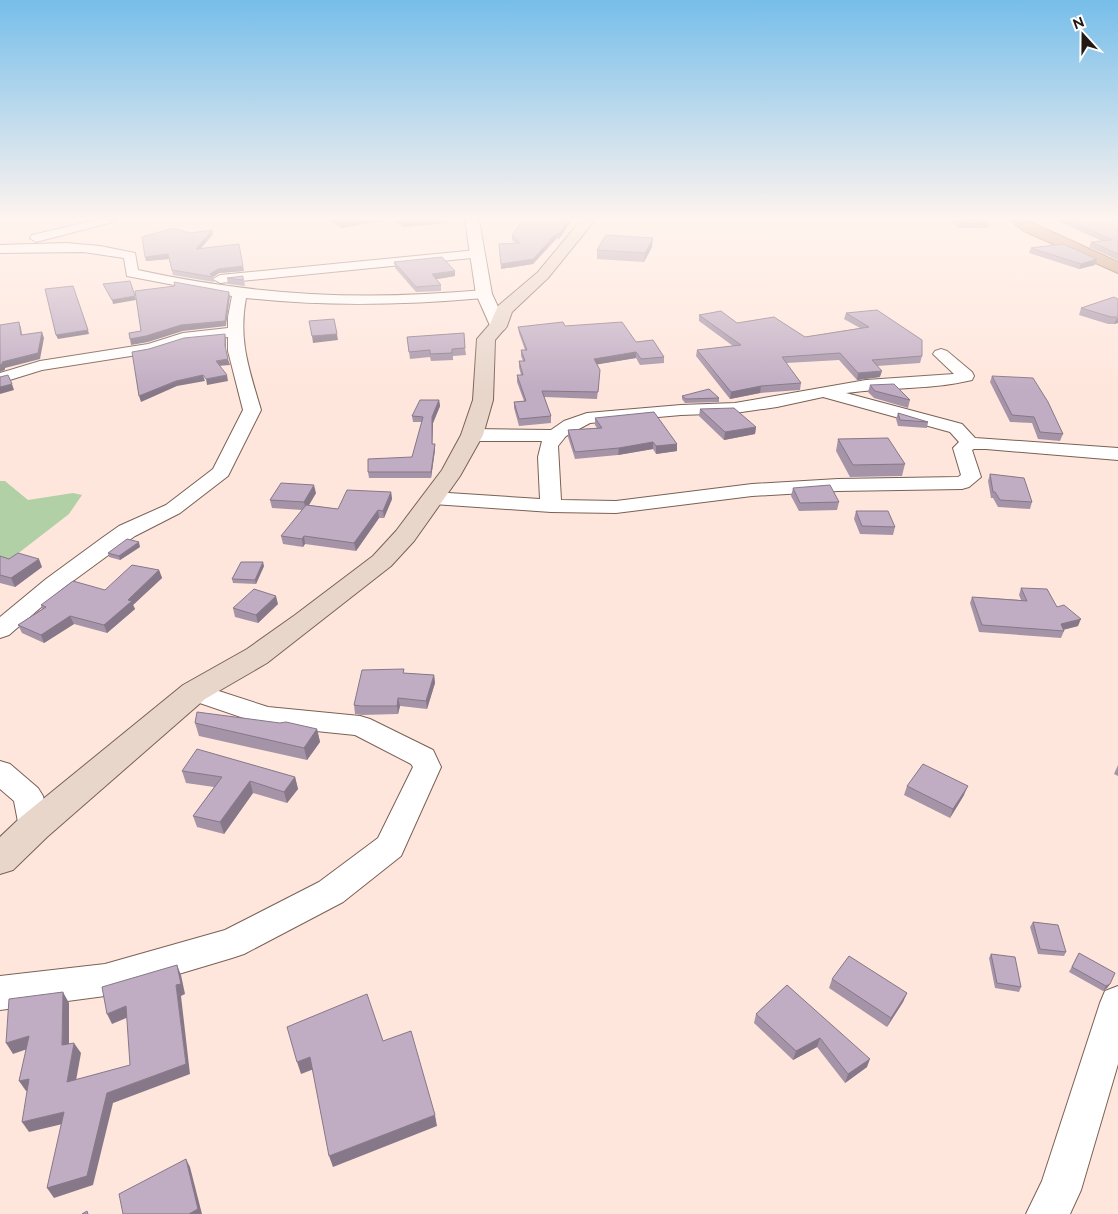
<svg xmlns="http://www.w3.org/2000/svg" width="1118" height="1214" font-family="Raleway,sans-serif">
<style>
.green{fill:#b2d0a6}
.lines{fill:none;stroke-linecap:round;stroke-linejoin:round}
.minor-casing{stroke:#7a6155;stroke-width:2}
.tertiary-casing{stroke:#7a6155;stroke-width:2}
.secondary-casing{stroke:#7a6155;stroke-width:2}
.trunk-casing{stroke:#81573d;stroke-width:2}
.minor{fill:#fff;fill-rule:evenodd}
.tertiary{fill:#fff;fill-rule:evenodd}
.secondary{fill:#e8d6cb;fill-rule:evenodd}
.trunk{fill:#c29376;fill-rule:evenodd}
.wall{fill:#a594a8}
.shaded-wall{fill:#867888}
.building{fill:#c0acc3;stroke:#867888}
</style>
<rect width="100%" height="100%" fill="#ffe6dc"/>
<!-- green -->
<path class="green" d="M0 481H5L28 500 73 493 82 495 69 514 16 555 0 564Z"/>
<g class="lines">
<defs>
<g id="minor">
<path d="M96 220H115L113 222 36 242 30 238 32 235Z"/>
<path d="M66 243 100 246 135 253 138 270C258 296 362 301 484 290L491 294 484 298C404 305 326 307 246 298 238 340 249 369 261 410L228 476 180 513 135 536 118 548 62 589 9 635 0 638V617L46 579 102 538 119 526 166 505 213 469 243 410 228 351V337L185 342 150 353 42 370 0 383V373L40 361 148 344 183 333 228 328V317L232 296 127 276 124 258 83 252 0 253V245Z"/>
<path d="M477 250 482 251 483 254 482 257 220 283 213 279 220 275Z"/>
<path d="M941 349 947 351 972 372 974 376 972 380C931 390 888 387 846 393L962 424 975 438 1118 448V460L986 449H974L972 450 981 477 969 487 962 489 838 491 752 496 616 513 551 512 433 504 426 502 423 498 426 494 433 492 540 499 538 457 542 441H472L466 439 463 435 466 431 472 429 551 430 564 421 587 413 681 405 735 403 866 380 954 374 933 354 935 351ZM823 397 950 432 959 442 953 448 961 475 958 477 838 479 752 484 616 501 561 500 558 446 566 436 590 423 681 415 735 413 777 407Z"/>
<path d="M194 683 268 707 360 716 370 719 433 750 441 767 401 856 343 902 244 954 232 958 105 996 0 1010V976L105 964 225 930 319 882 378 838 413 767 411 764 355 735 267 726 185 698 181 692 185 686Z"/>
<path d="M0 761 10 764 38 788 43 796 49 827 45 836 34 839 23 836 19 827 14 801 0 789Z"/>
<path d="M1118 986V1064L1081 1190 1070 1214H1026L1042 1181 1100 1003 1105 991Z"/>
</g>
<g id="tertiary">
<path d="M465 220H479L492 294 507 326 504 330 498 331 492 330 476 294Z"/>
<path d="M1108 220H1118V225L1110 223Z"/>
</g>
<path id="secondary" d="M581 220H595L548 278 512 312 507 326 495 340 493 400 483 435 460 476 414 541 391 566 267 663 205 699 47 837 13 870 0 874V837L21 817 183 685 247 649 295 615 373 556 396 531 442 470 461 435 473 400 477 339 490 324 498 306 538 272Z"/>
<path id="trunk" d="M1010 220H1026L1118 262V273L1024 231Z"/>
</defs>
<!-- minor casing -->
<use href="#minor" class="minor-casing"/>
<!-- tertiary casing -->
<use href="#tertiary" class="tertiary-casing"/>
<!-- secondary casing -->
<use href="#secondary" class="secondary-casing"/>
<!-- trunk casing -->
<use href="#trunk" class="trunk-casing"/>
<!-- minor -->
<use href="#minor" class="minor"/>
<!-- tertiary -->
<use href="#tertiary" class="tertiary"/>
<!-- secondary -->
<use href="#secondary" class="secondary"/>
<!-- trunk -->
<use href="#trunk" class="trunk"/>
</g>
<!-- wall -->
<g class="wall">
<path d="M327 220H385L341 228Z"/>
<path d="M390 220H448V223L403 227Z"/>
<path d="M572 220 559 239H556L533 264 501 269 499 244H516L512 240V235Z"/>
<path d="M950 220H985L989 224 988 228H958Z"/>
<path d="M1055 220H1111L1118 221V260L1089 247 1091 242 1102 241Z"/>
<path d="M190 233 213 234 201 248 244 271 219 273 213 277 214 282 173 275 169 259 146 261 145 257Z"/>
<path d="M652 247 644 262 597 259V250Z"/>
<path d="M1031 248 1097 259 1095 265 1079 269 1029 253Z"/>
<path d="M394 262 455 271V276L436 279 441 285V291L416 292 395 268Z"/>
<path d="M243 276 245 286 228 284 227 278Z"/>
<path d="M1114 297 1118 323 1114 324H1108L1079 315 1081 308Z"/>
<path d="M846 313 922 356 920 363 877 366 880 377 857 380 839 360 786 363 801 383 800 390 760 393 730 399 696 356 697 350 733 346 699 321V315L805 337 860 328 844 319Z"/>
<path d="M565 326 636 342 664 357V363L640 365 636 358 597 364 600 370 597 399 544 397 551 416V423L519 426 514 408V402L524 401 517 382V375H521L519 367V361H523L521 356V350H525L519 333 518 327Z"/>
<path d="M407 337 465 348 466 355 453 356V360L431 361 430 357 410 359Z"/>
<path d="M992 376 1063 434 1060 441 1038 439 1032 423 1010 422 990 382Z"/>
<path d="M870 385 910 400 908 408 874 398 868 392Z"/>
<path d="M682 396 719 398V402L685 403 682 399Z"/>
<path d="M439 400 440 406 433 423 432 444H435V450L431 478H369L368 472 412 457 422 422H413L412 416Z"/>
<path d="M700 409 756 427 755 434 724 440 699 416Z"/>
<path d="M898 413 928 422 927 428 898 426 896 419Z"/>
<path d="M595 418 677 444V451L656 454 653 449 618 455 575 459 568 437V430L597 428 595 425Z"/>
<path d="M838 439 905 464 902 476 850 477 836 451Z"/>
<path d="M990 474 1032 502 1030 509 998 507 993 498H991L988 481Z"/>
<path d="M793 488 839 502 837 510 799 511 791 496Z"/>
<path d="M391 492 392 499 384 518H379L356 551 305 544 303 547 283 544 281 536 302 510 272 508 270 500 316 493 309 505 338 509Z"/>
<path d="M856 511 895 527 893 535 860 534 854 519Z"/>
<path d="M140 547 120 560 109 557 108 553Z"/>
<path d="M0 556 9 559 42 567 15 587 0 583Z"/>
<path d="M264 566 256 584 233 583 232 579Z"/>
<path d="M159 570 162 578 133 605 135 609 107 633 74 624 44 643 22 633 18 625 42 609 41 605 105 590Z"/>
<path d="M1021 588 1057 607 1078 626 1063 630 1064 631 1061 638 979 632 970 603 972 597 1021 600 1019 595Z"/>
<path d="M278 604 258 623 235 617 233 608Z"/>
<path d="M404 673 434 675 435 683 427 709 400 706 398 714 362 715 355 714 354 705Z"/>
<path d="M195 723 317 729 320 742 307 760 199 736Z"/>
<path d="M1118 765V776L1114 774Z"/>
<path d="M182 771 295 777 298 789 287 803 253 793 224 834 197 827 193 816 214 787 186 783Z"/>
<path d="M907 786 964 795 950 818 904 795Z"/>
<path d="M1033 922 1066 952 1064 956 1038 954 1030 927Z"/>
<path d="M1079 953 1110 984 1107 988 1103 991 1069 972Z"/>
<path d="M991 954 1021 987 1019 992 995 988 989 958Z"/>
<path d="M832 979 907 993 903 1002 887 1027 829 988Z"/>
<path d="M787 985 867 1067 845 1083 817 1047 793 1060 754 1023 756 1014Z"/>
</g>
<!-- shaded-wall -->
<g class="shaded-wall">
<path d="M358 220H385L341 228 340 223Z"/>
<path d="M432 220H448V223L403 227V222Z"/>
<path d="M569 220H572L559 239V234Z"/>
<path d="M212 230 213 234 197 253 196 249Z"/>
<path d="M556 234V239L533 264 501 269V264Z"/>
<path d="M653 238 652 247 644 262 645 253Z"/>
<path d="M239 244 244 271 219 273 213 277 210 274Z"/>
<path d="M168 254 169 259 146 261 145 257Z"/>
<path d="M1097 259 1095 265 1079 269 1081 264Z"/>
<path d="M455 271V276L432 280V274Z"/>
<path d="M229 292 230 297 226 326 183 331 148 342 131 345 130 339Z"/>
<path d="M135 296 136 300 113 304 112 300Z"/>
<path d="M1118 317V323L1114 324 1117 318Z"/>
<path d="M19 322 21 328 23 341 21 335Z"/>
<path d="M88 330 89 334 58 339 56 335Z"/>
<path d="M42 332 44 338 40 359 5 368V370L0 372V365L2 362Z"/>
<path d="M225 334 226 339V351L225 346Z"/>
<path d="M337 334 338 340 313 343 312 336Z"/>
<path d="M636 352V358L594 365V359Z"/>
<path d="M228 359 230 365 218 366 216 361Z"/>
<path d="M882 371 880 377 857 380 858 373Z"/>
<path d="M203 375 205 381 177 386 141 402 139 396 176 381Z"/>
<path d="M227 375 228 381 207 385 206 379Z"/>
<path d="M12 384 14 390 0 394V387Z"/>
<path d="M761 386 760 393 730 399 731 392Z"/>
<path d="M439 400 440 406 433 423 432 450V417Z"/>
<path d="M756 427 755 434 724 440 725 432Z"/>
<path d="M653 442V449L618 455 619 448Z"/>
<path d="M435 444V450L431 478V472Z"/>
<path d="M677 444V451L656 454V446Z"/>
<path d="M314 485 316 493 306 510 304 502Z"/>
<path d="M391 492 392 499 384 518 383 511Z"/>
<path d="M378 510 379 518 356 551 354 543Z"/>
<path d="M304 536 305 544 303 547 302 539Z"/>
<path d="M139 542 140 547 120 560 119 556Z"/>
<path d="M39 559 42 567 15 587 11 578Z"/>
<path d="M263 562 264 566 256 584 255 580Z"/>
<path d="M159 570 162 578 133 605 135 609 107 633 104 625 128 600Z"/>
<path d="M276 596 278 604 258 623 256 615Z"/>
<path d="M70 616 74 624 44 643 41 635Z"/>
<path d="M1081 619 1078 626 1058 631 1061 624Z"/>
<path d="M434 675 435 683 427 709 426 701Z"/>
<path d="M398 698 400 706 398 714 397 706Z"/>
<path d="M317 729 320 742 307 760 304 748Z"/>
<path d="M295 777 298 789 287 803 284 792Z"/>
<path d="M250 781 253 793 224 834 220 822Z"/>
<path d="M968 786 964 795 950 818 953 809Z"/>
<path d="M177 965 181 975 185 994 181 996 190 1074 113 1103 93 1185 54 1198 47 1188 107 1093 186 1064 176 985Z"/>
<path d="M1110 984 1107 988 1103 991 1106 986Z"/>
<path d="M63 992 69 1003V1055L62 1045Z"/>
<path d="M907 993 903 1002 887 1027 891 1018Z"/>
<path d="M126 1006 131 1016 112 1024 107 1014Z"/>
<path d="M29 1036 36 1046 13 1054 6 1043Z"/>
<path d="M820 1038 817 1047 793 1060 796 1051Z"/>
<path d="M74 1043 81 1053 74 1092 67 1082Z"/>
<path d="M310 1057 314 1069 301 1074 297 1062Z"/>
<path d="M870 1059 867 1067 845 1083 848 1074Z"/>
<path d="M29 1079 36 1089 26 1091 19 1081Z"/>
<path d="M64 1112 71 1122 29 1132 22 1122Z"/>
<path d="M435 1115 437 1126 333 1167 329 1156Z"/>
<path d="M186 1159 190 1167 202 1214H189Z"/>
</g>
<!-- building -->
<g class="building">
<path d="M334 220H358L340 223Z"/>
<path d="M398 220H432L403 222Z"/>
<path d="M523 220H569L559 234H556L533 259 501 264 499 244 520 243 512 235Z"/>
<path d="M955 220H985L989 224 959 223Z"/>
<path d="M1067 220H1111L1118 221V254L1091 242 1112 240Z"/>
<path d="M173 228 190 233 212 230 196 249 239 244 243 266 218 269 210 274 213 277 172 270 168 254 145 257 142 237Z"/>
<path d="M606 235 653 238 645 253 597 250Z"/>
<path d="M1063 244 1097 259 1081 264 1031 248Z"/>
<path d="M442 257 455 271 432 274 441 285 416 287 394 262Z"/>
<path d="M243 276V280L227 278Z"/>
<path d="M130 281 135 296 112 300 103 284Z"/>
<path d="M174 282 229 292 225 321 181 325 146 336 130 339 129 333 141 331 135 291 175 286Z"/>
<path d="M73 286 88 330 56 335 45 289Z"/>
<path d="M1114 297 1118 299V317H1111L1081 308Z"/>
<path d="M877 310 922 340V356L872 360 882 371 858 373 840 353 782 357 801 383 761 386 731 392 697 350 741 345 699 315 721 311 737 323 774 317 805 337 869 327 846 313Z"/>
<path d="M334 319 337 334 312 336 309 321Z"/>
<path d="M19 322 21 335 42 332 38 353 2 362 3 363 0 365V325Z"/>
<path d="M563 322 565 326 622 322 636 342 653 340 664 357 641 359 636 352 594 359 600 370 598 392 542 391 551 416 519 419 514 402 526 401 517 375H523L519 361H525L521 350H527L518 327Z"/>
<path d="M464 333 465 348 452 349V353L430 354V350L409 352 407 337Z"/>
<path d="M225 334V346L228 359 216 361 227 375 206 379 203 375 176 381 139 396 132 352 149 349 184 338Z"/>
<path d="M8 375 12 384 0 387V377Z"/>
<path d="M992 376 1033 378 1048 402 1063 434 1040 432 1034 417 1012 415Z"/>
<path d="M894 384 910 400 875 391 870 385Z"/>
<path d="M709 389 719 398 686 399 682 396Z"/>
<path d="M420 400H439L432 417V444H435L431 472H368V459L412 457 423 417 412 416Z"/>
<path d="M734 408 756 427 725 432 700 409Z"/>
<path d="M654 412 677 444 656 446 653 442 619 448 575 452 568 430 602 428 595 418Z"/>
<path d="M898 413 928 422 900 420Z"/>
<path d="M888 438 905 464 853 465 838 439Z"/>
<path d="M990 474 1024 478 1032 502 1000 500 995 492H993Z"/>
<path d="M281 483 314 485 304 502 270 500Z"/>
<path d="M830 485 839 502 800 503 793 488Z"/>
<path d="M347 490 391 492 383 511 378 510 354 543 304 536 302 539 281 536 306 505 338 509Z"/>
<path d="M856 511H888L895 527 862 526Z"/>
<path d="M127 539 139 542 119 556 108 553Z"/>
<path d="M18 553 39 559 11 578 0 575V556L9 559Z"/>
<path d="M241 562H263L255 580 232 579Z"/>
<path d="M132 565 159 570 128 600 132 601 104 625 70 616 41 635 18 625 46 607 41 605 73 581 105 590Z"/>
<path d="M1021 588 1047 589 1057 607 1064 605 1081 619 1061 624 1064 631 982 625 972 597 1027 601Z"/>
<path d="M254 589 276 596 256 615 233 608Z"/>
<path d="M404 669 403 673 434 675 426 701 398 698 397 706H361L354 705 362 670Z"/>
<path d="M197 712 280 723 286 722 317 729 304 748 195 723Z"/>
<path d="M197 749 295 777 284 792 250 781 220 822 193 816 222 777 182 771Z"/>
<path d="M923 764 968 786 953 809 907 786Z"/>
<path d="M1033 922 1058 925 1066 952 1040 949Z"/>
<path d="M1079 953 1115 973 1110 984 1106 986 1072 967Z"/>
<path d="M991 954 1015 957 1021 987 997 983Z"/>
<path d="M849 956 907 993 891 1018 832 979Z"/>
<path d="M177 965 181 984 176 985 186 1064 107 1093 87 1176 47 1188 64 1112 22 1122 29 1079 19 1081 29 1036 6 1043 9 999 63 992 62 1045 74 1043 67 1082 130 1065 126 1006 107 1014 102 987Z"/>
<path d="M787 985 870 1059 848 1074 820 1038 796 1051 756 1014Z"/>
<path d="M367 994 383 1041 411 1031 435 1115 329 1156 310 1057 297 1062 287 1027Z"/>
<path d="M186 1159 198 1209 189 1214H123L119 1194Z"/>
<path d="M87 1211 88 1214H82Z"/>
</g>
<!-- sky -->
<linearGradient id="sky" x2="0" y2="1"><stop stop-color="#76beea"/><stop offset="0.56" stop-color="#fff4ef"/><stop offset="1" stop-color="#fff4ef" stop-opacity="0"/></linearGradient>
<rect width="1118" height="390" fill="url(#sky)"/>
<!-- north arrow -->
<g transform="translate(1083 35) rotate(339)" stroke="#ffffff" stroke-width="4" paint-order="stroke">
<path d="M0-4L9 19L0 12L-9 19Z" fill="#231914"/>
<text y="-8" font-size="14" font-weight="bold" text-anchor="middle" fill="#231914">N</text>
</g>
</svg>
